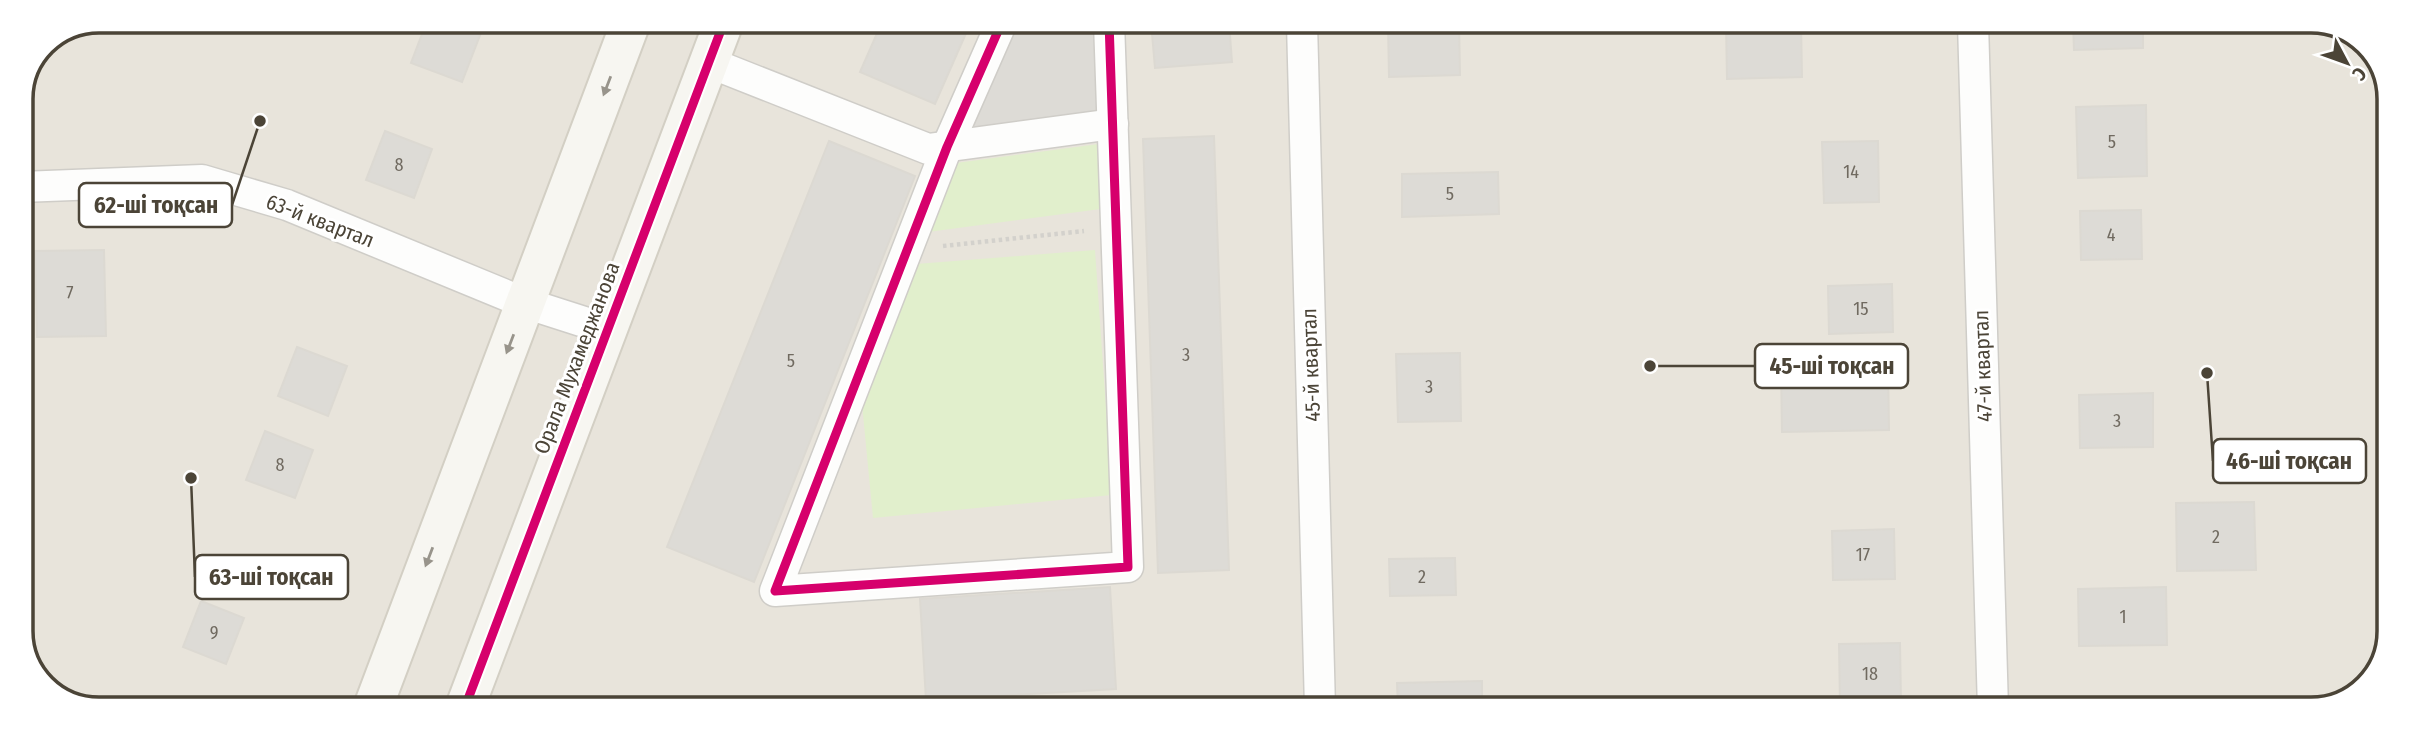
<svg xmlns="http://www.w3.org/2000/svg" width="2410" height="730" font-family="'Fira Sans Condensed',sans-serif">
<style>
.residential{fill:#e8e4db}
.green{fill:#e1efcc}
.building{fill:#dddbd6;stroke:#dcd9d2;stroke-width:2}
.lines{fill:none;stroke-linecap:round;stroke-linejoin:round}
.street-casing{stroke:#cfcdc8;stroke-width:33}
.secondary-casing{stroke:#d3cfc4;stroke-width:42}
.path{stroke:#d3d1cc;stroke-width:4.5;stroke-dasharray:3.5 3.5;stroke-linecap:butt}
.street{stroke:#fdfdfc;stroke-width:30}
.secondary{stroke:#f7f6f1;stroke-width:38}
.cycleway-casing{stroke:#fff;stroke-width:13}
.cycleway{stroke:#d6006c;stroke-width:9}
.oneway{fill:#98948b}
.labels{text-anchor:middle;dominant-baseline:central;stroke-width:6;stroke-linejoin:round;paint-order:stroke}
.number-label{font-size:18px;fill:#706a60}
.street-label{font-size:21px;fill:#4b4437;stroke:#fff}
.rim{fill:none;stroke:#4b4437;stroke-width:3.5}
.leader{fill:none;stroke:#4b4437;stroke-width:2.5}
.callout-dot{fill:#4b4437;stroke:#fff;stroke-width:2.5}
.callout{fill:#fff;stroke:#4b4437;stroke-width:2.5}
.callout-label{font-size:23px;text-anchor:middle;font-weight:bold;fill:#4b4437}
</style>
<rect width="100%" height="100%" fill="#f3f2ee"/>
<!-- residential -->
<path class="residential" d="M100 21 2331 24 2370 48 2389 94 2386 651 2359 693 2311 709 79 706 37 679 21 636V99L44 44Z"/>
<!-- green -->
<g class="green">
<path d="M1099 144 1108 208 928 232 956 163Z"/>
<path d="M1095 250 1112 495 873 518 862 404 916 264Z"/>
</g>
<!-- building -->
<g class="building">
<path d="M427 21H459L482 30 462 82 411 63Z"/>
<path d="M882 22H971L935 104 860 72Z"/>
<path d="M1014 22H1099L1103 113 962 137Z"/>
<path d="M1151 22H1229L1232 62 1155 68Z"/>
<path d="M1388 23H1459L1460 75 1389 77Z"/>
<path d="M1726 23H1801L1802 77 1727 79Z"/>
<path d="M2073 23 2143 24V48L2074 50Z"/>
<path d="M2146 105 2147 176 2078 178 2076 107Z"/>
<path d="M385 131 432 149 414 198 366 180Z"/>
<path d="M1214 136 1229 570 1158 573 1143 139Z"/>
<path d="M829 141 915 176 754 582 667 547Z"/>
<path d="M1878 141 1879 202 1824 203 1822 142Z"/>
<path d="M1498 172 1499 214 1402 217V174Z"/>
<path d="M2141 210 2142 259 2081 260 2080 211Z"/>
<path d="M104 250 106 336 37 337 35 251Z"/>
<path d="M1892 284 1893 332 1829 334 1828 286Z"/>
<path d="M297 347 347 366 328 416 278 396Z"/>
<path d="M1460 353 1461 421 1398 422 1396 354Z"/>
<path d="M1888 366 1889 430 1782 432 1781 368Z"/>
<path d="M2153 393V447L2080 448 2079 395Z"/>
<path d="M265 431 313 450 295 498 246 480Z"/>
<path d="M2254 502 2256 570 2177 571 2176 503Z"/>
<path d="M1894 529 1895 579 1833 580 1832 531Z"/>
<path d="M1455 558 1456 595 1390 596 1389 559Z"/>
<path d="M1110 587 1116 689 926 700 920 599Z"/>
<path d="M2166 587 2167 645 2079 646 2078 589Z"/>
<path d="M201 601 244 618 226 664 183 647Z"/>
<path d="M1900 643 1901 703 1840 705 1839 644Z"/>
<path d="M1482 681V708H1398L1397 683Z"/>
</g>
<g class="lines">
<defs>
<g id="street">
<path d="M1002 22 947 147 775 591 1128 567 1109 22"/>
<path d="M1302 23 1320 708"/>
<path d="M1973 23 1993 709"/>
<path d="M708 62 928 149 1113 124"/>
<path d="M21 187 202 180 287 205 525 303 606 329"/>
</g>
<g id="secondary">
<path d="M373 707 631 22"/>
<path d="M465 707 724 22"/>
</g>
</defs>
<!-- street casing -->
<use href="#street" class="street-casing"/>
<!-- secondary casing -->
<use href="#secondary" class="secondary-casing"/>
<!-- path -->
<path class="path" d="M943 246 1084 231"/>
<!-- street -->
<use href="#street" class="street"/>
<!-- secondary -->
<use href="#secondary" class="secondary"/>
<defs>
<g id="cycleway">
<path d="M1002 22 947 147 775 591 1128 567 1109 22"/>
<path d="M465 707 724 22"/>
</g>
</defs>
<!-- cycleway casing -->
<use href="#cycleway" class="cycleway-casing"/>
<!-- cycleway -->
<use href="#cycleway" class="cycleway"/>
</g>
<!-- one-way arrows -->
<defs><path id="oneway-solid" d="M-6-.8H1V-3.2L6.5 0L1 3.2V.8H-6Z" transform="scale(1.75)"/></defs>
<g class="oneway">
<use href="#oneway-solid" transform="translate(607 86) rotate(111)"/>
<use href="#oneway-solid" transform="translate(510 344) rotate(111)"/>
<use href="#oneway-solid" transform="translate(429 557) rotate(111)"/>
</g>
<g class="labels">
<!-- number labels -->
<g class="number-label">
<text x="2112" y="142">5</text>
<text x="399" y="165">8</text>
<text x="1851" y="172">14</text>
<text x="1450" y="194">5</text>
<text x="2111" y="235">4</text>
<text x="70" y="293">7</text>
<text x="1861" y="309">15</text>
<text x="1186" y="355">3</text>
<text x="791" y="361">5</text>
<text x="1429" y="387">3</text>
<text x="2117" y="421">3</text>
<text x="280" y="465">8</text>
<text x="2216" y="537">2</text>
<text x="1863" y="555">17</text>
<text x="1422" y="577">2</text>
<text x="2123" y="617">1</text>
<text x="214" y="633">9</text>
<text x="1870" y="674">18</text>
</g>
<!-- street labels -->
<g class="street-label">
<text transform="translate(320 221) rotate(21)">63-й квартал</text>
<text transform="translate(577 358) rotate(-69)">Орала Мухамеджанова</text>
<text transform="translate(1311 365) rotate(-92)">45-й квартал</text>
<text transform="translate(1983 366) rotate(-92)">47-й квартал</text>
</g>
</g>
<!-- crop -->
<path d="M0 0H2410V730H0ZM99 33H2311A66 66 0 0 1 2377 99V631A66 66 0 0 1 2311 697H99A66 66 0 0 1 33 631V99A66 66 0 0 1 99 33Z" fill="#fff" fill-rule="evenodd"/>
<path class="rim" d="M99 33H2311A66 66 0 0 1 2377 99V631A66 66 0 0 1 2311 697H99A66 66 0 0 1 33 631V99A66 66 0 0 1 99 33Z"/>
<!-- callouts -->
<path class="leader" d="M260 121L232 205M1650 366L1755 366M2207 373L2213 461M191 478L195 577"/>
<g class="callout-dot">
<circle cx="260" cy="121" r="7"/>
<circle cx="1650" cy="366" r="7"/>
<circle cx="2207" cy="373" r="7"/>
<circle cx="191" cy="478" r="7"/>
</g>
<g class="callout">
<rect x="79" y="183" width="153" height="44" rx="7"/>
<rect x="1755" y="344" width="153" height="44" rx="7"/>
<rect x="2213" y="439" width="153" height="44" rx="7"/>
<rect x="195" y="555" width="153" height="44" rx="7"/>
</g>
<g class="callout-label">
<text x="156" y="213">62-ші тоқсан</text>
<text x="1832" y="374">45-ші тоқсан</text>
<text x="2289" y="469">46-ші тоқсан</text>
<text x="271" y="585">63-ші тоқсан</text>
</g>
<!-- north arrow -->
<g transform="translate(2347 63) rotate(131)" stroke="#ffffff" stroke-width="5" paint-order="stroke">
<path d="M0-5L12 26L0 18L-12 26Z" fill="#4b4437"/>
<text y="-10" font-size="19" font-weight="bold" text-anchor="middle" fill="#4b4437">С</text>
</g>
</svg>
